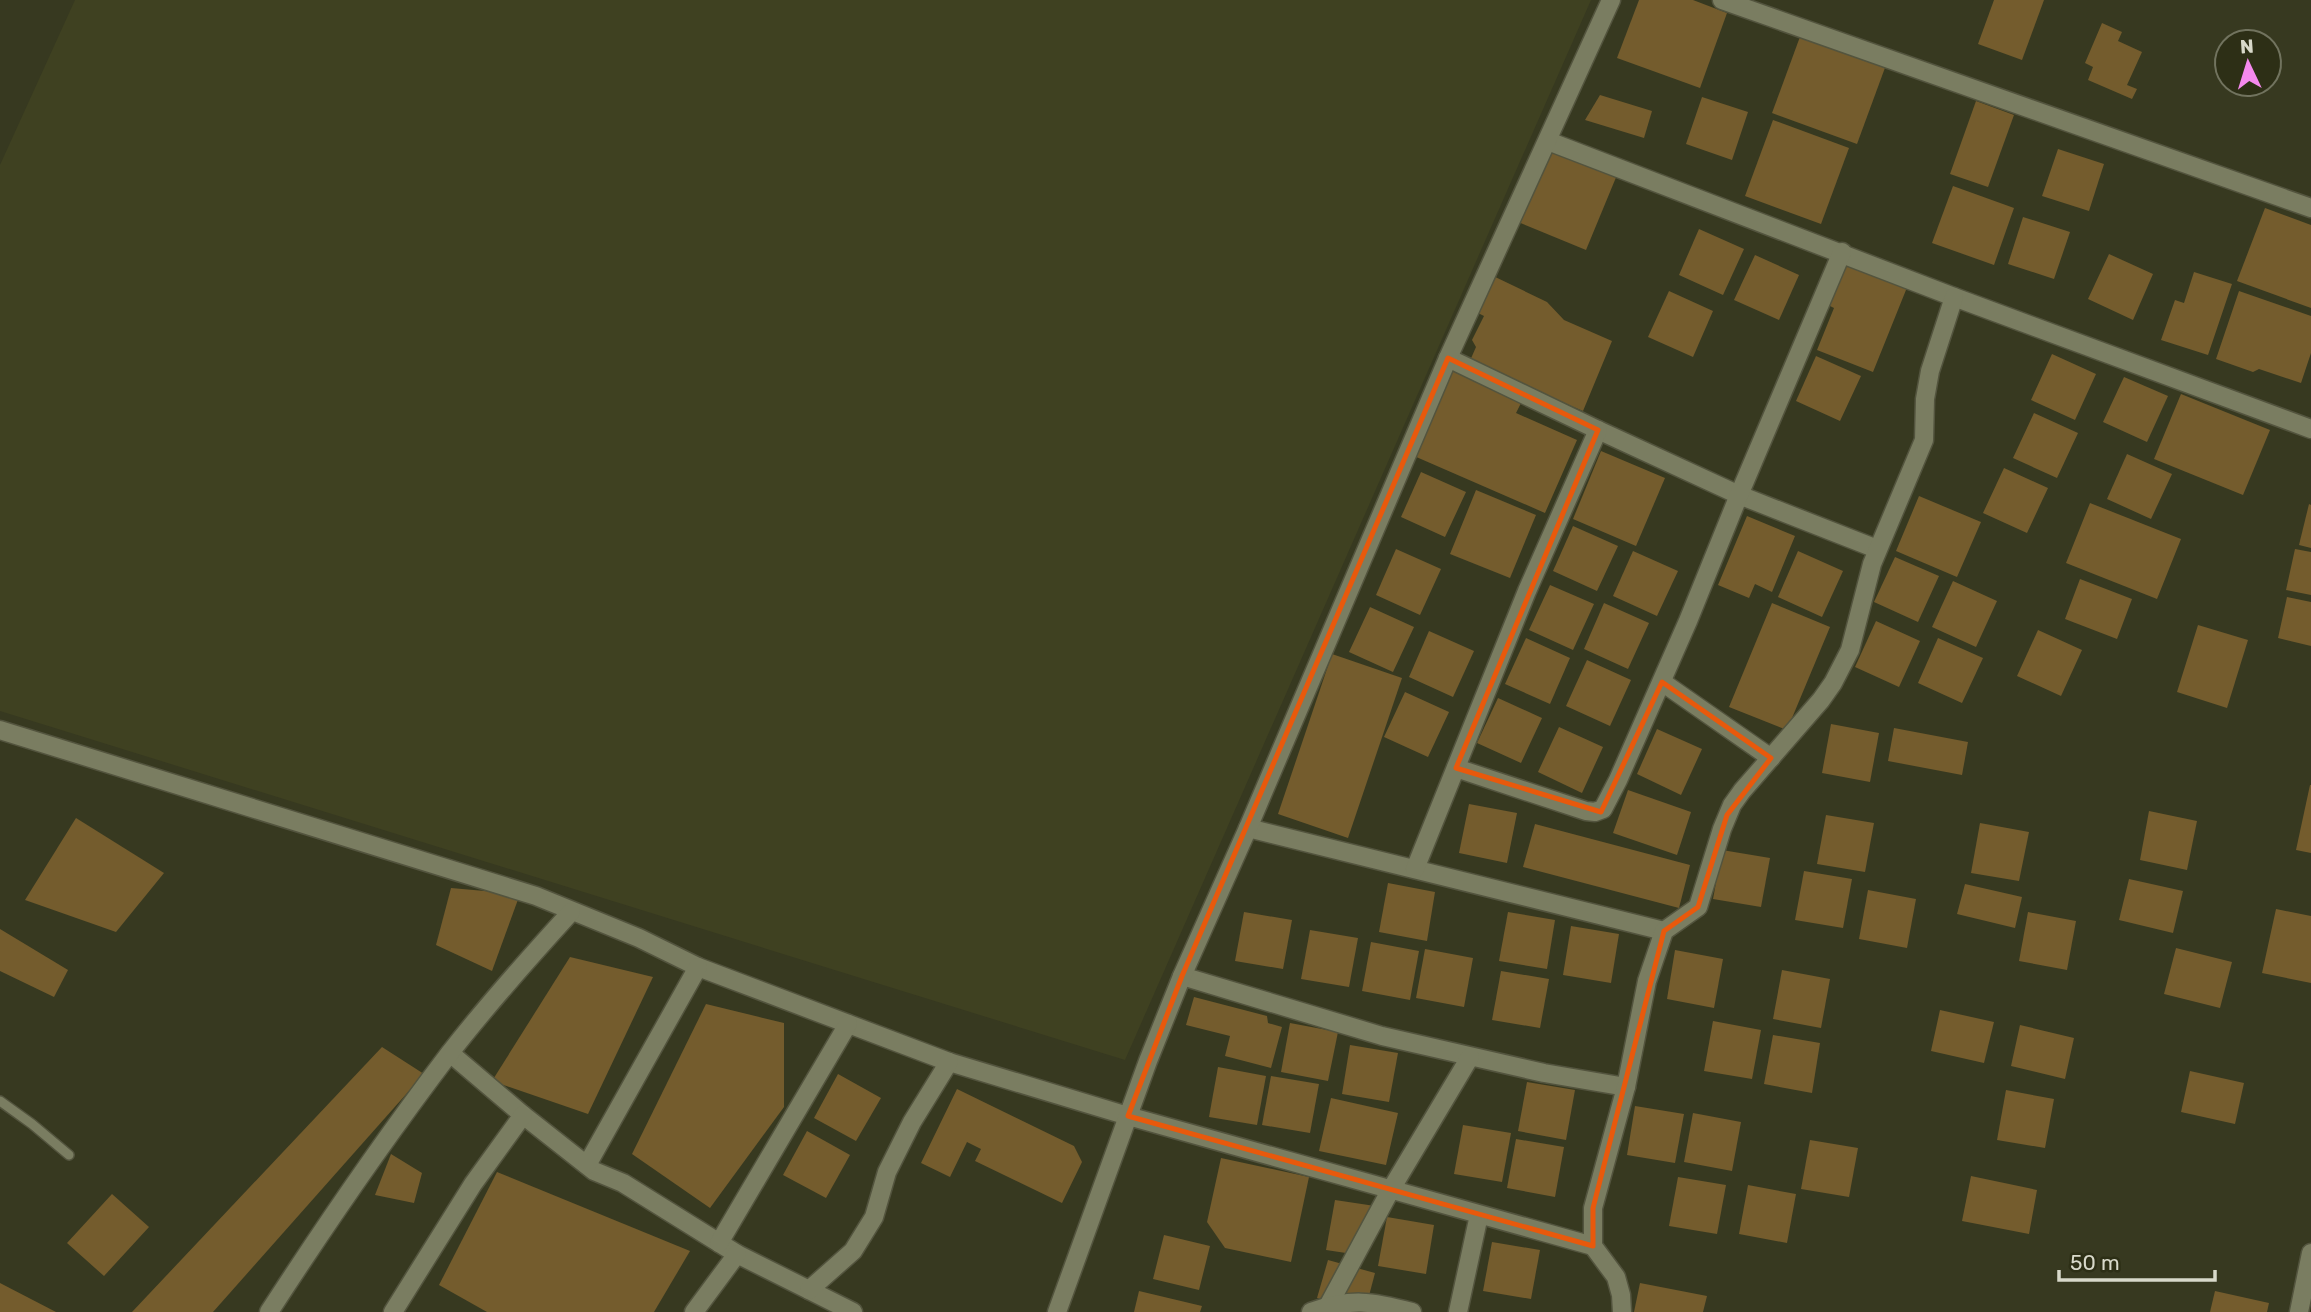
<svg xmlns="http://www.w3.org/2000/svg" width="2311" height="1312" font-family="Rubik,sans-serif">
<style>
.built{fill:#3f4121}
.building{fill:#745c2d}
.lines{fill:none;stroke-linecap:round;stroke-linejoin:round}
.service-casing{stroke:#53543e;stroke-width:12}
.minor-casing{stroke:#53543e;stroke-width:21}
.service{stroke:#7a7d61;stroke-width:9}
.minor{stroke:#7a7d61;stroke-width:18}
.marked{fill:none;stroke:#e8590c;stroke-width:5;stroke-linejoin:round}
</style>
<rect width="100%" height="100%" fill="#373920"/>
<!-- built -->
<path class="built" d="M75 0H1591L1125 1060 0 711V165Z"/>
<!-- building -->
<g class="building">
<path d="M1639 0H1693L1727 13 1700 88 1617 58Z"/>
<path d="M1994 0H2044L2022 60 1978 44Z"/>
<path d="M2102 23 2122 32 2118 41 2142 52 2127 85 2137 89 2132 99 2088 80 2093 67 2085 63Z"/>
<path d="M1801 34 1886 65 1857 144 1772 113Z"/>
<path d="M1600 95 1652 111 1644 138 1585 120Z"/>
<path d="M1702 97 1748 112 1732 160 1686 144Z"/>
<path d="M1976 101 2014 115 1988 187 1950 174Z"/>
<path d="M1773 120 1849 148 1821 224 1745 196Z"/>
<path d="M1549 147 1617 175 1586 250 1518 222Z"/>
<path d="M2058 149 2104 164 2089 211 2042 196Z"/>
<path d="M1953 186 2014 208 1994 265 1932 243Z"/>
<path d="M2265 208 2311 225V308L2237 281Z"/>
<path d="M2023 217 2070 232 2054 279 2008 264Z"/>
<path d="M1699 229 1744 249 1723 295 1679 275Z"/>
<path d="M2109 254 2153 274 2133 320 2088 299Z"/>
<path d="M1755 255 1799 275 1779 320 1734 300Z"/>
<path d="M1844 261 1908 285 1873 372 1817 350 1834 308 1826 304Z"/>
<path d="M2194 272 2232 284 2208 355 2161 340 2175 300 2184 303Z"/>
<path d="M1489 274 1547 302 1564 320 1612 341 1583 411 1469 363 1476 347 1472 340 1484 316 1472 310Z"/>
<path d="M1669 291 1713 311 1693 357 1648 337Z"/>
<path d="M2239 291 2311 316V353L2301 383 2259 369 2253 372 2216 359Z"/>
<path d="M2052 354 2096 374 2075 420 2031 400Z"/>
<path d="M1816 356 1861 376 1840 421 1796 401Z"/>
<path d="M1452 370 1522 401 1516 413 1577 440 1545 513 1414 456Z"/>
<path d="M2124 377 2168 396 2147 442 2103 422Z"/>
<path d="M2181 394 2270 430 2243 495 2154 459Z"/>
<path d="M2034 413 2078 433 2057 478 2013 458Z"/>
<path d="M1601 451 1665 478 1636 546 1573 519Z"/>
<path d="M2127 454 2172 474 2151 519 2107 499Z"/>
<path d="M2004 468 2048 488 2027 533 1983 513Z"/>
<path d="M1421 472 1466 492 1445 537 1401 517Z"/>
<path d="M1476 490 1536 515 1510 578 1450 554Z"/>
<path d="M1919 496 1981 522 1957 577 1896 551Z"/>
<path d="M2090 503 2181 539 2157 599 2066 563Z"/>
<path d="M2309 504 2311 505V548L2299 545Z"/>
<path d="M1747 516 1795 536 1772 592 1755 584 1749 598 1718 585Z"/>
<path d="M1573 526 1618 546 1597 591 1553 571Z"/>
<path d="M1396 549 1441 569 1420 615 1376 595Z"/>
<path d="M2295 549 2311 552V595L2286 590Z"/>
<path d="M1633 551 1678 571 1657 616 1613 596Z"/>
<path d="M1798 551 1843 571 1822 617 1778 597Z"/>
<path d="M1895 557 1939 576 1918 622 1874 602Z"/>
<path d="M2080 579 2132 599 2117 639 2065 619Z"/>
<path d="M1953 581 1997 601 1976 647 1932 627Z"/>
<path d="M1550 585 1594 604 1573 650 1529 630Z"/>
<path d="M2287 597 2311 602V646L2278 638Z"/>
<path d="M1604 603 1649 623 1628 669 1584 649Z"/>
<path d="M1772 603 1830 627 1787 730 1729 707Z"/>
<path d="M1370 607 1414 627 1393 672 1349 652Z"/>
<path d="M1876 621 1920 641 1899 687 1855 667Z"/>
<path d="M2198 625 2248 640 2227 708 2177 692Z"/>
<path d="M2038 630 2082 650 2061 696 2017 676Z"/>
<path d="M1429 631 1474 651 1453 697 1409 677Z"/>
<path d="M1526 638 1570 658 1550 704 1505 684Z"/>
<path d="M1938 638 1983 658 1962 703 1918 683Z"/>
<path d="M1332 654 1402 678 1348 838 1278 814Z"/>
<path d="M1587 660 1631 680 1610 726 1566 706Z"/>
<path d="M1405 692 1449 712 1428 757 1384 737Z"/>
<path d="M1498 698 1542 718 1521 763 1477 743Z"/>
<path d="M1831 724 1879 733 1870 782 1822 773Z"/>
<path d="M1559 727 1603 747 1582 793 1538 772Z"/>
<path d="M1894 728 1968 742 1962 775 1888 761Z"/>
<path d="M1657 729 1702 749 1681 795 1637 774Z"/>
<path d="M2310 785H2311V853L2296 850Z"/>
<path d="M1628 790 1691 812 1677 855 1613 833Z"/>
<path d="M1469 804 1517 813 1507 863 1459 853Z"/>
<path d="M2149 811 2197 821 2187 870 2140 860Z"/>
<path d="M1826 815 1874 823 1865 872 1817 864Z"/>
<path d="M76 818 164 873 116 932 25 900Z"/>
<path d="M1980 823 2029 832 2019 881 1971 873Z"/>
<path d="M1535 824 1690 865 1679 908 1523 867Z"/>
<path d="M1722 850 1770 858 1761 907 1713 899Z"/>
<path d="M1804 871 1852 879 1843 928 1795 920Z"/>
<path d="M2129 879 2183 891 2173 933 2119 920Z"/>
<path d="M1388 883 1435 892 1427 941 1379 932Z"/>
<path d="M1965 884 2022 897 2015 928 1957 914Z"/>
<path d="M451 888 520 894 492 971 436 945Z"/>
<path d="M1868 890 1916 899 1907 948 1859 939Z"/>
<path d="M2276 909 2311 916V983L2262 973Z"/>
<path d="M1244 912 1292 920 1283 969 1235 961Z"/>
<path d="M1508 912 1555 920 1547 969 1499 961Z"/>
<path d="M2028 912 2076 921 2067 970 2019 961Z"/>
<path d="M1571 926 1619 934 1611 983 1563 975Z"/>
<path d="M0 929 68 970 54 997 0 971Z"/>
<path d="M1310 930 1358 938 1349 987 1301 979Z"/>
<path d="M1371 942 1419 951 1410 1000 1362 991Z"/>
<path d="M2176 948 2232 962 2220 1008 2164 994Z"/>
<path d="M1425 949 1473 958 1464 1007 1416 998Z"/>
<path d="M1675 950 1723 959 1714 1008 1667 999Z"/>
<path d="M570 957 653 977 588 1114 492 1081Z"/>
<path d="M1782 970 1830 979 1821 1028 1773 1019Z"/>
<path d="M1501 971 1549 979 1540 1028 1492 1020Z"/>
<path d="M1194 997 1267 1016 1268 1023 1282 1027 1271 1068 1225 1056 1230 1036 1186 1025Z"/>
<path d="M706 1004 784 1023V1107L710 1208 632 1154Z"/>
<path d="M1940 1010 1994 1022 1984 1063 1931 1051Z"/>
<path d="M1713 1021 1761 1030 1752 1079 1704 1071Z"/>
<path d="M1290 1023 1338 1032 1328 1081 1281 1072Z"/>
<path d="M2020 1025 2074 1038 2065 1079 2011 1066Z"/>
<path d="M1773 1035 1820 1043 1812 1093 1764 1084Z"/>
<path d="M1350 1045 1398 1053 1389 1102 1342 1094Z"/>
<path d="M382 1047 424 1074 213 1312H132Z"/>
<path d="M1218 1067 1266 1076 1257 1125 1209 1117Z"/>
<path d="M2190 1071 2244 1083 2235 1124 2181 1112Z"/>
<path d="M838 1074 881 1098 856 1141 814 1118Z"/>
<path d="M1271 1076 1319 1084 1310 1133 1262 1125Z"/>
<path d="M1527 1082 1575 1090 1566 1140 1518 1131Z"/>
<path d="M957 1089 1074 1146 1082 1162 1062 1203 975 1161 981 1149 967 1142 950 1177 921 1163Z"/>
<path d="M2006 1090 2054 1099 2045 1148 1997 1140Z"/>
<path d="M1331 1098 1398 1113 1386 1165 1319 1151Z"/>
<path d="M1635 1106 1684 1114 1675 1163 1627 1155Z"/>
<path d="M1693 1113 1741 1122 1732 1171 1684 1162Z"/>
<path d="M1463 1125 1511 1133 1502 1182 1454 1174Z"/>
<path d="M807 1131 850 1155 826 1198 783 1175Z"/>
<path d="M1516 1139 1564 1147 1555 1197 1507 1188Z"/>
<path d="M1810 1140 1858 1148 1849 1197 1801 1189Z"/>
<path d="M391 1154 422 1173 414 1203 375 1195Z"/>
<path d="M1221 1158 1309 1177 1291 1262 1225 1248 1207 1222Z"/>
<path d="M497 1172 690 1251 654 1312H487L439 1285Z"/>
<path d="M1971 1176 2037 1190 2029 1234 1962 1221Z"/>
<path d="M1678 1177 1726 1185 1717 1234 1669 1226Z"/>
<path d="M1748 1185 1796 1194 1787 1243 1739 1234Z"/>
<path d="M112 1194 149 1227 104 1276 67 1243Z"/>
<path d="M1335 1200 1375 1206 1366 1256 1326 1250Z"/>
<path d="M1387 1217 1434 1225 1426 1274 1378 1266Z"/>
<path d="M1164 1235 1210 1246 1199 1290 1153 1279Z"/>
<path d="M1492 1242 1540 1250 1531 1299 1483 1291Z"/>
<path d="M1328 1260 1375 1273 1365 1311 1317 1298Z"/>
<path d="M0 1283 56 1312H0Z"/>
<path d="M1640 1283 1707 1296 1703 1312H1634Z"/>
<path d="M1139 1291 1202 1306 1200 1312H1134Z"/>
<path d="M2215 1291 2269 1303 2267 1312H2210Z"/>
</g>
<g class="lines">
<defs>
<path id="service" d="M0 1101 32 1124 69 1155"/>
<g id="minor">
<path d="M1722 0 2311 208"/>
<path d="M1548 141 1954 297 2311 429"/>
<path d="M1448 358 1598 430 1739 495 1877 549"/>
<path d="M1662 682 1771 758"/>
<path d="M0 730 536 896 639 938 698 967 949 1062 1128 1116 1593 1246"/>
<path d="M1456 768 1586 811 1595 812 1603 809 1618 780 1688 621 1739 495 1842 252"/>
<path d="M1248 828 1664 931"/>
<path d="M1415 869 1527 591 1598 430"/>
<path d="M1182 976 1382 1036 1544 1073 1626 1087 1647 981 1664 931 1698 907 1722 829 1732 805 1742 791 1821 700 1833 683 1850 650 1872 564 1924 440 1925 399 1930 371 1954 297"/>
<path d="M450 1053 523 1115 594 1171 623 1183 737 1254 853 1312"/>
<path d="M587 1165 698 967"/>
<path d="M719 1243 848 1024"/>
<path d="M809 1290 853 1251 874 1217 887 1172 912 1122 949 1062"/>
<path d="M1328 1306 1390 1191 1470 1057"/>
<path d="M269 1312C326 1224 386 1137 449 1054 487 1005 529 958 571 912"/>
<path d="M393 1312 473 1184 523 1115"/>
<path d="M694 1312 737 1254"/>
<path d="M1057 1312 1148 1061 1182 976 1248 828 1448 358 1611 0"/>
<path d="M1311 1312C1350 1298 1372 1301 1412 1312"/>
<path d="M1458 1312 1479 1215"/>
<path d="M1622 1312 1621 1295 1616 1277 1593 1246V1208L1626 1087"/>
<path d="M2299 1312 2311 1253"/>
</g>
</defs>
<!-- service casing -->
<use href="#service" class="service-casing"/>
<!-- minor casing -->
<use href="#minor" class="minor-casing"/>
<!-- service -->
<use href="#service" class="service"/>
<!-- minor -->
<use href="#minor" class="minor"/>
</g>
<!-- marked area -->
<path class="marked" d="M1448 358 1598 430 1456 768 1601 812 1662 682 1771 758 1727 815 1698 907 1664 931 1593 1208V1246L1128 1116 1182 976Z"/>
<!-- north arrow -->
<g transform="translate(2248 63) rotate(356)"><circle r="33" fill="#2d2f16" stroke="#71735e" stroke-width="2"/>
<path d="M0-5L12 26L0 18L-12 26Z" fill="#f589ee"/>
<text y="-10" font-size="19" font-weight="bold" text-anchor="middle" fill="#d8d9ca">N</text>
</g>
<!-- scale -->
<path d="M2059 1270v10h156v-10" fill="none" stroke="#d8d9ca" stroke-width="3.5"/>
<text x="2070" y="1270" font-size="21" fill="#d8d9ca" stroke="#2d2f16" stroke-width="5" paint-order="stroke">50 m</text>
</svg>
